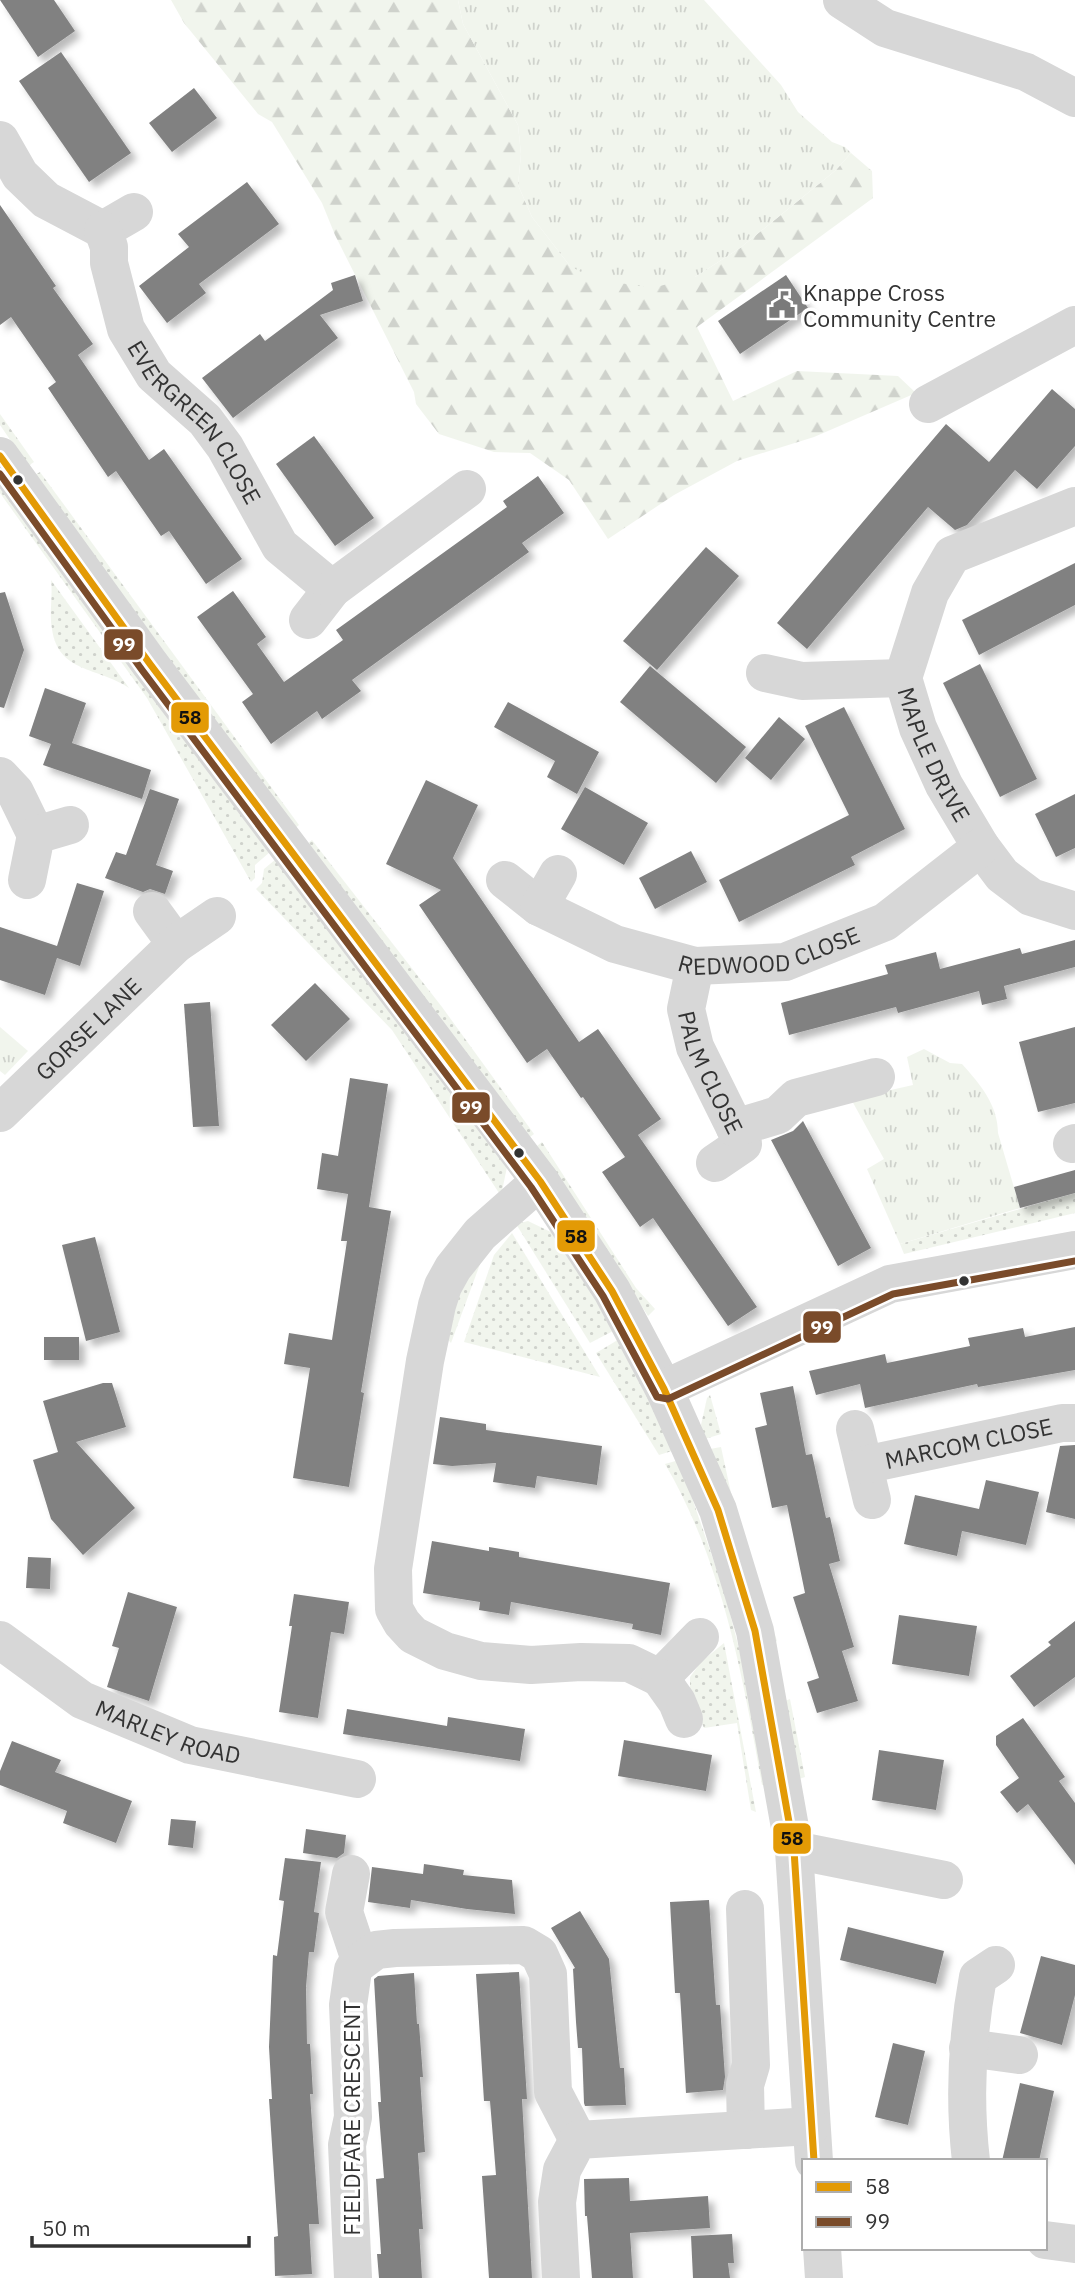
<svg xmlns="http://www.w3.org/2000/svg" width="1075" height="2278" font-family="'IBM Plex Sans',sans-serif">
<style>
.grass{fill:url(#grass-dots)}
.forest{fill:url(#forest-firs)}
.park{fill:url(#park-tufts)}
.building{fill:#818181;filter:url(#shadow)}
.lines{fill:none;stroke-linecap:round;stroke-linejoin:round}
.minor{stroke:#d7d7d7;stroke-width:38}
.bus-1-casing{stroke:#fff;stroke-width:12}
.bus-2-casing{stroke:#fff;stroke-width:12}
.bus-1{stroke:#e39a05;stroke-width:7}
.bus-2{stroke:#7a4b2a;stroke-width:7}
.bus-dot{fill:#333;stroke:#fff;stroke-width:2.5}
.labels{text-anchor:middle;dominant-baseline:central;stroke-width:7;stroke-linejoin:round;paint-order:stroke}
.poi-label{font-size:23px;fill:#333;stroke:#fff;text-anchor:start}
.street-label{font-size:23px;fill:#333;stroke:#fff}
.line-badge{stroke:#fff;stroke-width:2.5}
.badge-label{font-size:19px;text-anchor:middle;font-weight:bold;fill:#fff}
.pale-badge-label{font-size:19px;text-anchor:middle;font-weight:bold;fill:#111}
</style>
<defs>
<pattern id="grass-dots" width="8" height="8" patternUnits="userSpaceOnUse" patternTransform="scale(1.75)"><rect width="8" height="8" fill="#f1f5ed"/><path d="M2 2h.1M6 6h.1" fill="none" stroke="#cfd2cc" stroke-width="1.8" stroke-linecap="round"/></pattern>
<pattern id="forest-firs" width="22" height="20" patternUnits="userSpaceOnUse" patternTransform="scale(1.75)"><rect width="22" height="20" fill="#f1f5ed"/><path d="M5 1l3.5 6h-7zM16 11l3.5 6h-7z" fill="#cfd2cc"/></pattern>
<pattern id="park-tufts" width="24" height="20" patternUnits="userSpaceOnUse" patternTransform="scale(1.75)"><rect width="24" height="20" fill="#f1f5ed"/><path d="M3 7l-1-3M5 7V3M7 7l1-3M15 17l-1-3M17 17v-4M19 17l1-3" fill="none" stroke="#cfd2cc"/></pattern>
<filter id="shadow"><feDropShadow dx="6" dy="6" stdDeviation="3.5" flood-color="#0004"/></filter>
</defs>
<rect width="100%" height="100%" fill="#fff"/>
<!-- grass -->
<g class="grass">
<path d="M0 414 34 462 28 466 0 425Z"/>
<path d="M40 472 299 825 294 829 35 475Z"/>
<path d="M0 483 270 852 255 865V878L251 882 147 698 0 493Z"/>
<path d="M51 580 129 688C98 667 58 673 52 629 49 613 53 596 51 580Z"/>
<path d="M312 840 442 1007 534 1134 530 1137 307 844Z"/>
<path d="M276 859 507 1167 501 1196 392 1030 256 889 262 883 264 869Z"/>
<path d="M542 1142 636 1288 655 1309 648 1316 537 1146Z"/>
<path d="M1075 1193V1213L904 1254 900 1244Z"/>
<path d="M528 1221 557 1235 615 1330 590 1343 516 1224Z"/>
<path d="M512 1233 600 1377 464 1342 494 1255Z"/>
<path d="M480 1264 451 1343 445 1336 467 1269Z"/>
<path d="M621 1338 675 1450 659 1455 596 1353Z"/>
<path d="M710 1395 721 1434 705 1439 701 1425 707 1398Z"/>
<path d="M721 1447 731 1493 777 1641 772 1643 710 1449Z"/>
<path d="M679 1460 724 1591 754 1706 768 1785H762C743 1676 722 1561 665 1464Z"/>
<path d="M724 1643 756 1812 751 1810 737 1723 704 1728 690 1697V1677L701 1662Z"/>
<path d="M790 1699 805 1777 799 1779 785 1701Z"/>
</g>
<!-- forest -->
<path class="forest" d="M171 0H458L463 24 518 125 521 154 518 185 532 217 570 266 695 277 740 248 836 170 851 153 872 171 873 198 697 327 733 401 797 371 898 376 916 393 814 437 737 461 674 495 608 539 569 480 530 453 494 452 439 434 416 404 414 392 335 235 322 203 272 122 258 114 184 23Z"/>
<!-- park -->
<g class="park">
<path d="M458 0H704L781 85 798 112 832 142 845 147 851 153 836 170 740 248 695 277 652 288 594 279 570 266 532 217 518 185 521 154 518 125 463 24Z"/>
<path d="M0 1027 28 1051 5 1075 0 1071Z"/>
<path d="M924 1049 950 1063 962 1064C980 1084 998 1105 998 1133L1020 1208 900 1244 867 1169 884 1159 851 1099 913 1085 907 1057Z"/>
</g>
<!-- building -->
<g class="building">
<path d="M0 0H54L75 31 38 57Z"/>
<path d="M61 52 131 153 89 182 19 81Z"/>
<path d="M194 88 217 118 172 152 149 123Z"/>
<path d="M247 182 279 224 199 284 206 293 167 323 139 286 189 247 178 234Z"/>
<path d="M0 205 56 286 53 288 93 344 78 355 149 460 164 449 242 559 206 584 169 531 161 536 116 471 108 477 48 388 56 382 11 317 0 325Z"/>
<path d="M355 275 363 301 320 315 338 338 233 418 202 378 260 334 265 341 333 290 331 283Z"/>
<path d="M786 275 808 308 740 354 718 321Z"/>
<path d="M1052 389 1075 409V446L1037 489 1015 470 967 525 955 530 928 507 807 649 777 623 946 424 989 462Z"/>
<path d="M314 436 374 518 335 546 276 464Z"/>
<path d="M538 476 564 513 522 543 529 552 352 680 361 691 322 719 317 711 271 744 242 702 253 694 197 617 233 591 266 637 257 644 284 682 343 640 336 630 507 507 503 501Z"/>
<path d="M706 547 739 576 657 670 623 641Z"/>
<path d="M1075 563V605L979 655 962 620Z"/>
<path d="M5 592 24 650 4 708 0 707V593Z"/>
<path d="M980 664 1037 779 1000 797 943 683Z"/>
<path d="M650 666 746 747 716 783 620 702Z"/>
<path d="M45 688 86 703 72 743 151 770 142 799 43 765 51 744 29 736Z"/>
<path d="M508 702 599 752 577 794 547 777 555 761 494 727Z"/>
<path d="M844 707 905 829 851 857 855 865 739 922 719 880 849 815 805 726Z"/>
<path d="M779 717 805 739 771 780 745 758Z"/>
<path d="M426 780 478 805 453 858 579 1042 598 1029 661 1119 638 1135 757 1307 728 1326 653 1218 640 1227 602 1172 625 1157 583 1097 581 1098 547 1049 527 1063 419 905 441 890 386 864Z"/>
<path d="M585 787 648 823 624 865 561 829Z"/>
<path d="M150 789 179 799 156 865 173 871 165 894 150 889 143 892 105 878 116 852 126 855Z"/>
<path d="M1075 794V848L1056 857 1035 814Z"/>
<path d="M691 851 707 882 655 909 639 878Z"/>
<path d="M77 883 104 891 80 966 57 958 45 995 0 980V927L57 946Z"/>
<path d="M1075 940V967L1004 986 1007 999 982 1005 979 991 898 1013 896 1007 789 1035 781 1003 888 974 885 965 936 952 940 969 1020 948 1022 954Z"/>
<path d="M315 983 350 1019 306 1061 271 1025Z"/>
<path d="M210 1002 219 1126 193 1127 184 1004Z"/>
<path d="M1075 1027V1103L1038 1112 1019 1042Z"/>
<path d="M350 1078 388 1084 369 1207 391 1211 361 1392 364 1393 349 1487 293 1478 310 1368 284 1364 289 1333 332 1340 347 1241H341L348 1194 317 1189 322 1153 338 1156Z"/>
<path d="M803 1121 871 1248 838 1266 771 1140 793 1131Z"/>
<path d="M1075 1170V1193L1020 1208 1014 1187Z"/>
<path d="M95 1237 120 1332 86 1341 62 1245Z"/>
<path d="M1075 1327V1370L978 1387 977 1384 865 1408 860 1384 816 1395 809 1371 885 1354 887 1363 970 1346 968 1338 1023 1328 1025 1337Z"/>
<rect x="44" y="1337" width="35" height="23"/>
<path d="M103 1383H112L126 1427 76 1442 135 1508 83 1555 51 1519 33 1460 58 1452 43 1401Z"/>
<path d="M793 1386 806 1455 812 1454 826 1518 830 1517 840 1561 829 1564 854 1647 842 1651 858 1701 817 1713 807 1682 819 1678 793 1597 805 1593 787 1505 772 1508 755 1428 767 1425 760 1393Z"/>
<path d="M440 1417 486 1424V1430L602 1446 597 1485 537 1476 535 1488 493 1482 496 1463 452 1466 433 1464Z"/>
<path d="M1075 1445V1519L1046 1512 1060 1446Z"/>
<path d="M986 1480 1039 1492 1026 1545 962 1531 957 1556 904 1544 915 1495 979 1509Z"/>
<path d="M432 1541 489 1551V1547L519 1552V1557L670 1583 661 1635 632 1629 633 1624 511 1602 509 1615 479 1610 480 1602 423 1593Z"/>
<path d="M28 1557 51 1558 50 1589 26 1588Z"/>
<path d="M128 1592 177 1607 149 1701 107 1687 119 1648 112 1646Z"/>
<path d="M294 1594 349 1602 344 1634 331 1632 318 1718 279 1712 292 1626H289Z"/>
<path d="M899 1615 977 1626 969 1676 892 1664Z"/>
<path d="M1075 1621V1677L1034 1707 1010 1676 1051 1645 1048 1642Z"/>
<path d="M347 1709 447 1726 448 1717 525 1729 520 1761 343 1734Z"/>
<path d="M1023 1718 1065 1777 1059 1781 1075 1803V1865L1028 1804 1017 1813 1000 1792 1019 1778 996 1745V1736Z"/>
<path d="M624 1740 712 1755 706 1791 618 1776Z"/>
<path d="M12 1741 61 1760 55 1772 132 1801 116 1843 63 1823 67 1811 0 1785V1771Z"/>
<path d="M879 1750 944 1760 936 1810 872 1800Z"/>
<path d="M171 1819 196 1821 193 1848 168 1845Z"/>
<path d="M306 1829 346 1835 344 1853 337 1858 303 1853Z"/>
<path d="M285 1858 321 1862 314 1912 319 1913 314 1952H309L306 1987 307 2044H310L313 2094H310L319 2224H309L312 2274 275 2276 274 2237 278 2236 269 2099H272L269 2047 273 1955 277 1956 284 1901 279 1900Z"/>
<path d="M424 1864 464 1870 463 1875 512 1880 515 1914 467 1909 411 1900 410 1908 368 1902 372 1867 423 1874Z"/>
<path d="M709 1900 716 2005H720L725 2077 723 2090 686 2093 680 1993H675L670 1902Z"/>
<path d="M580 1911 609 1959 620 2068H624L626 2105 585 2106 584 2103 582 2048H578L576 2022 573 1969 575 1968 551 1928Z"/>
<path d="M848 1927 944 1951 936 1984 840 1960Z"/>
<path d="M1041 1956 1075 1965V1995L1062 2045 1020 2033Z"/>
<path d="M519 1972 527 2099H522L532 2278H489L482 2176 496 2175 490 2101H484L476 1974Z"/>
<path d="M414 1973 417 2024H419L423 2077H420L425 2152 418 2153 423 2229H419L422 2278H379L377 2254H381L376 2179 384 2178 378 2102H381L374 1979 378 1976Z"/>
<path d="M893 2043 925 2051 908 2125 875 2117Z"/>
<path d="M1020 2083 1054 2091 1039 2161H1002Z"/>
<path d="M629 2178 630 2201 708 2196 710 2228 630 2233 633 2278H592L587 2216H585L584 2179Z"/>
<path d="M732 2234 734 2263H728L730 2278H693L691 2236Z"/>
</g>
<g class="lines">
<!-- minor -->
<g class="minor">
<path d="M842 0 885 28 1026 72 1075 98"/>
<path d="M0 140 20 175 46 200 103 230 134 212"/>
<path id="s1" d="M103 230 109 247V263L126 329 154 375 205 420 225 447 280 546 332 589 308 620"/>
<path d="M928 404 1075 325"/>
<path d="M0 456 150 664 540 1181 612 1291 664 1389 718 1510 755 1631 794 1850 814 2161"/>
<path id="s2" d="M1075 506 952 555 930 593 903 678 918 728 944 785 981 847 1002 875 1031 897 1075 911"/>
<path d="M332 589 467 489"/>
<path d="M765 673 802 681 903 678"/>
<path d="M0 776 15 792 36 835"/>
<path d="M27 880 36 835 70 825"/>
<path id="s3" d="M505 880 539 907 615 944 695 966 785 962 885 922 981 847"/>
<path d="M539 907 558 874"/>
<path d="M152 911 176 944"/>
<path id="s4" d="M695 966 686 1009 695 1047 743 1144 715 1163"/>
<path id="s5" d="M0 1113 176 944 217 916"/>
<path d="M735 1128 778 1115 796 1098 876 1077"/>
<path d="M1072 1144 1075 1143"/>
<path d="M540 1181 480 1234 453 1268 443 1286 437 1305 425 1361 393 1569 394 1609 402 1623 413 1635 445 1651 481 1661 531 1665 581 1662 629 1663 660 1678 700 1637"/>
<path d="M664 1389 890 1284 1075 1250"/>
<path d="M855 1429 872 1500"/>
<path id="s6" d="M864 1465 1062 1423H1075"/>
<path id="s7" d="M0 1640 82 1700 190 1745 357 1779"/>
<path d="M660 1678 677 1702 684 1719"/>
<path d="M794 1850 944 1880"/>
<path d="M351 1874 344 1912 360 1960"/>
<path d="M745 1909 751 2065 745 2085 746 2130"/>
<path d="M968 2048 1019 2055"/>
<path d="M971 2161C964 2100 967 2037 978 1977L996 1965"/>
<path d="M1045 2240 1075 2244"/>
<path d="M822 2248 824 2278"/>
<path d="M353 2278 347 2145 353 2117 348 2005 353 1970 356 1965 376 1950 395 1948 524 1945 539 1954 548 1974 553 2092 578 2140"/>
<path d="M561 2278 557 2202 562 2170 578 2140 811 2126"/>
</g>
<defs>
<path id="bus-1" d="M0 456 150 664 540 1181 612 1291 664 1389 718 1510 755 1631 794 1850 814 2161"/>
<path id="bus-2" d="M0 474 142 670 531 1187 603 1296 657 1397 668 1399 893 1294 1075 1261"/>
</defs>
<!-- bus-1 casing -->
<use href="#bus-1" class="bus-1-casing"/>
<!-- bus-2 casing -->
<use href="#bus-2" class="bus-2-casing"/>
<!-- bus-1 -->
<use href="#bus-1" class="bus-1"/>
<!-- bus-2 -->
<use href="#bus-2" class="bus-2"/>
</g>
<!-- icons -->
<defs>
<symbol id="civic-bare" viewBox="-9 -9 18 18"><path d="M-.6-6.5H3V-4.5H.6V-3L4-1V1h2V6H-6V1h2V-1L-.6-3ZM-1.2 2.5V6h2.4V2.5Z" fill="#7a7a7a" stroke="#fff" stroke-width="2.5" paint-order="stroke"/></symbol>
</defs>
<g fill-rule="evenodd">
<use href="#civic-bare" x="763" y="286" width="38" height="38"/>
</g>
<!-- markers -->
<g class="bus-dot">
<circle cx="18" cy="480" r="6"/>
<circle cx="519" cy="1153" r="6"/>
<circle cx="964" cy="1281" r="6"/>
</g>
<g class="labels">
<!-- poi labels -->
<g class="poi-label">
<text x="803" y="292">Knappe Cross<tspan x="803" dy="26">Community Centre</tspan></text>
</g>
<!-- street labels -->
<g class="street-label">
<text stroke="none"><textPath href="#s1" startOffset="219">EVERGREEN CLOSE</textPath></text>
<text stroke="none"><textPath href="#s2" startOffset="348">MAPLE DRIVE</textPath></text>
<text stroke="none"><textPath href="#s3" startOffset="287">REDWOOD CLOSE</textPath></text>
<text stroke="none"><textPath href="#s5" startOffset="122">GORSE LANE</textPath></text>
<text stroke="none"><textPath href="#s4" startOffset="112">PALM CLOSE</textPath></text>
<text stroke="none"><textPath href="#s6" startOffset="107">MARCOM CLOSE</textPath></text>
<text stroke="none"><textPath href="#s7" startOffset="194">MARLEY ROAD</textPath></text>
<text transform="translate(351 2118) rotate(-90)">FIELDFARE CRESCENT</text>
</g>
</g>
<g class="line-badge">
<rect x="103" y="628" width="41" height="33" rx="7" fill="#7a4b2a"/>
<rect x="170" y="701" width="40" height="33" rx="7" fill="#e39a05"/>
<rect x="451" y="1091" width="40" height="33" rx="7" fill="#7a4b2a"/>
<rect x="556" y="1219" width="40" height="34" rx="7" fill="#e39a05"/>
<rect x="802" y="1310" width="40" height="34" rx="7" fill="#7a4b2a"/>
<rect x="772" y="1822" width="40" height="33" rx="7" fill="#e39a05"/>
</g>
<g class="badge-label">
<text x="124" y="651">99</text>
<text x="471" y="1114">99</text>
<text x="822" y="1334">99</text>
</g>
<g class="pale-badge-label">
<text x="190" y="724">58</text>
<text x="576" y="1243">58</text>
<text x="792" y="1845">58</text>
</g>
<!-- legend -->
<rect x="802" y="2159" width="245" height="91" fill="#ffffff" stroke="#adadad" stroke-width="2"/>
<rect x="816" y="2182" width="35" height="10" fill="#e39a05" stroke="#adadad" stroke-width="2"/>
<text x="865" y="2194" font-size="21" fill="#333333">58</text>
<rect x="816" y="2217" width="35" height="10" fill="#7a4b2a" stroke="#adadad" stroke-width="2"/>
<text x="865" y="2229" font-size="21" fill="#333333">99</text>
<!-- scale -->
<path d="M32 2236v10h217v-10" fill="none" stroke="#333333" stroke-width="3.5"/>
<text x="42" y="2236" font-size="21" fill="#333333" stroke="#ffffff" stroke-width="5" paint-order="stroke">50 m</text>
</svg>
